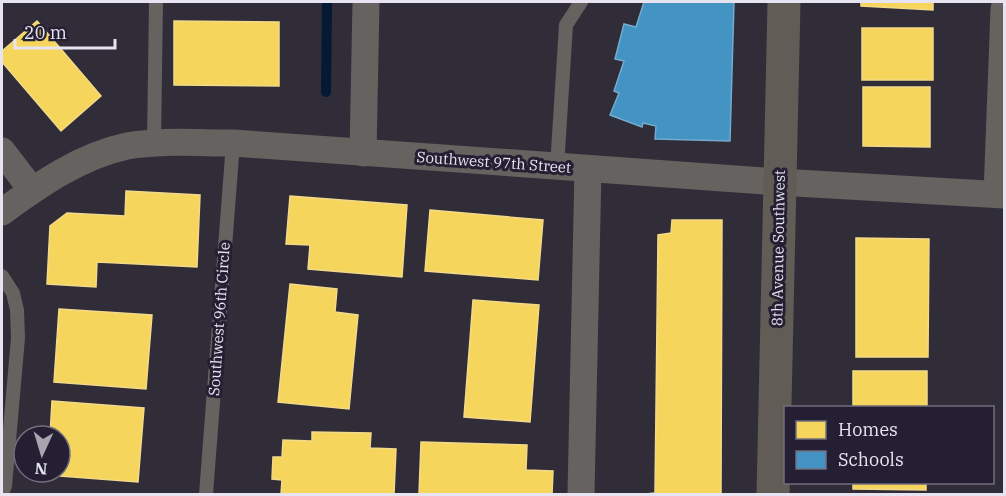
<svg xmlns="http://www.w3.org/2000/svg" width="1006" height="496" font-family="'IBM Plex Serif',serif">
<style>
.homes{fill:#f6d55c;stroke:#f2da89;stroke-width:1.5}
.schools{fill:#4393c3;stroke:#74abd1;stroke-width:1.5}
.lines{fill:none;stroke-linecap:round;stroke-linejoin:round}
.stream{stroke:#041933;stroke-width:10}
.lane{stroke:#66625f;stroke-width:14}
.street{stroke:#66625f;stroke-width:27}
.secondary{stroke:#625c56;stroke-width:33}
.labels{text-anchor:middle;dominant-baseline:central;stroke-width:6;stroke-linejoin:round;paint-order:stroke}
.street-label{font-size:15px;fill:#e7e4f1;stroke:#241f32}
</style>
<rect width="100%" height="100%" fill="#302d38"/>
<!-- homes -->
<g class="homes">
<path d="M861 2H933V10L861 6Z"/>
<path d="M37 21 101 96 61 131 2 62V51Z"/>
<path d="M174 21 279 22V86L174 85Z"/>
<rect x="862" y="28" width="71" height="52"/>
<path d="M863 87H930V147L863 146Z"/>
<path d="M126 191 200 195 197 267 97 262 96 287 47 284 50 226 67 213 125 216Z"/>
<path d="M290 196 407 205 402 277 308 269 310 245 286 244Z"/>
<path d="M430 210 543 220 538 280 425 271Z"/>
<path d="M672 220H722L721 494H645L655 493 658 235 671 233Z"/>
<path d="M856 238 929 239 928 357H856Z"/>
<path d="M290 284 337 289 335 312 358 315 349 409 278 402Z"/>
<path d="M473 300 539 305 530 422 464 417Z"/>
<path d="M59 309 152 315 146 389 54 382Z"/>
<rect x="853" y="371" width="74" height="37"/>
<path d="M52 401 144 408 138 482 47 475V472H60V436H50Z"/>
<path d="M312 432 371 433 370 448 396 449 394 494H281L282 480 272 479 273 457H282L283 440 312 441Z"/>
<path d="M421 442 527 445 526 470 553 471 552 494H419Z"/>
<path d="M853 482H926V490L853 489Z"/>
</g>
<!-- schools -->
<path class="schools" d="M644 2H734L730 141 655 139 656 126 643 123 642 127 610 115 619 93 614 91 624 61 615 59 624 24 636 27Z"/>
<g class="lines">
<!-- stream -->
<path class="stream" d="M326 92 327 2"/>
<!-- lane -->
<g class="lane">
<path d="M154 143 156 2"/>
<path d="M557 167 566 25 581 2"/>
<path d="M2 276 13 293 17 310 18 338 5 486 2 493"/>
<path d="M206 494 233 143"/>
</g>
<!-- street -->
<g class="street">
<path d="M2 151 32 190"/>
<path d="M363 153 366 2"/>
<path d="M997 194 1004 9"/>
<path d="M2 212C39 185 80 156 127 146 161 140 198 143 233 143L779 182 1004 195"/>
<path d="M581 494 588 169"/>
</g>
<!-- secondary -->
<path class="secondary" d="M773 494 784 2"/>
</g>
<g class="labels">
<!-- street labels -->
<g class="street-label">
<text transform="translate(494 162) rotate(4)">Southwest 97th Street</text>
<text transform="translate(778 248) rotate(-89)">8th Avenue Southwest</text>
<text transform="translate(219 319) rotate(-86)">Southwest 96th Circle</text>
</g>
</g>
<!-- border -->
<rect width="1006" height="496" fill="none" stroke="#e7e4f1" stroke-width="6"/>
<!-- legend -->
<rect x="784" y="406" width="210" height="78" fill="#241f32" stroke="#726e7e" stroke-width="1.5"/>
<rect x="796" y="421" width="30" height="18" fill="#f6d55c" stroke="#726e7e" stroke-width="1.5"/>
<text x="838" y="436" font-size="18" fill="#e7e4f1">Homes</text>
<rect x="796" y="451" width="30" height="18" fill="#4393c3" stroke="#726e7e" stroke-width="1.5"/>
<text x="838" y="466" font-size="18" fill="#e7e4f1">Schools</text>
<!-- north arrow -->
<g transform="translate(42 454) rotate(184)"><circle r="28" fill="#241f32" stroke="#726e7e" stroke-width="1.5"/>
<path d="M0-4.5L10 22L0 15L-10 22Z" fill="#a7a4b0"/>
<text y="-9" font-size="16" font-weight="bold" text-anchor="middle" fill="#e7e4f1">N</text>
</g>
<!-- scale -->
<path d="M15 39v9h100v-9" fill="none" stroke="#e7e4f1" stroke-width="3"/>
<text x="24" y="39" font-size="18" fill="#e7e4f1" stroke="#241f32" stroke-width="4.5" paint-order="stroke">20 m</text>
</svg>
